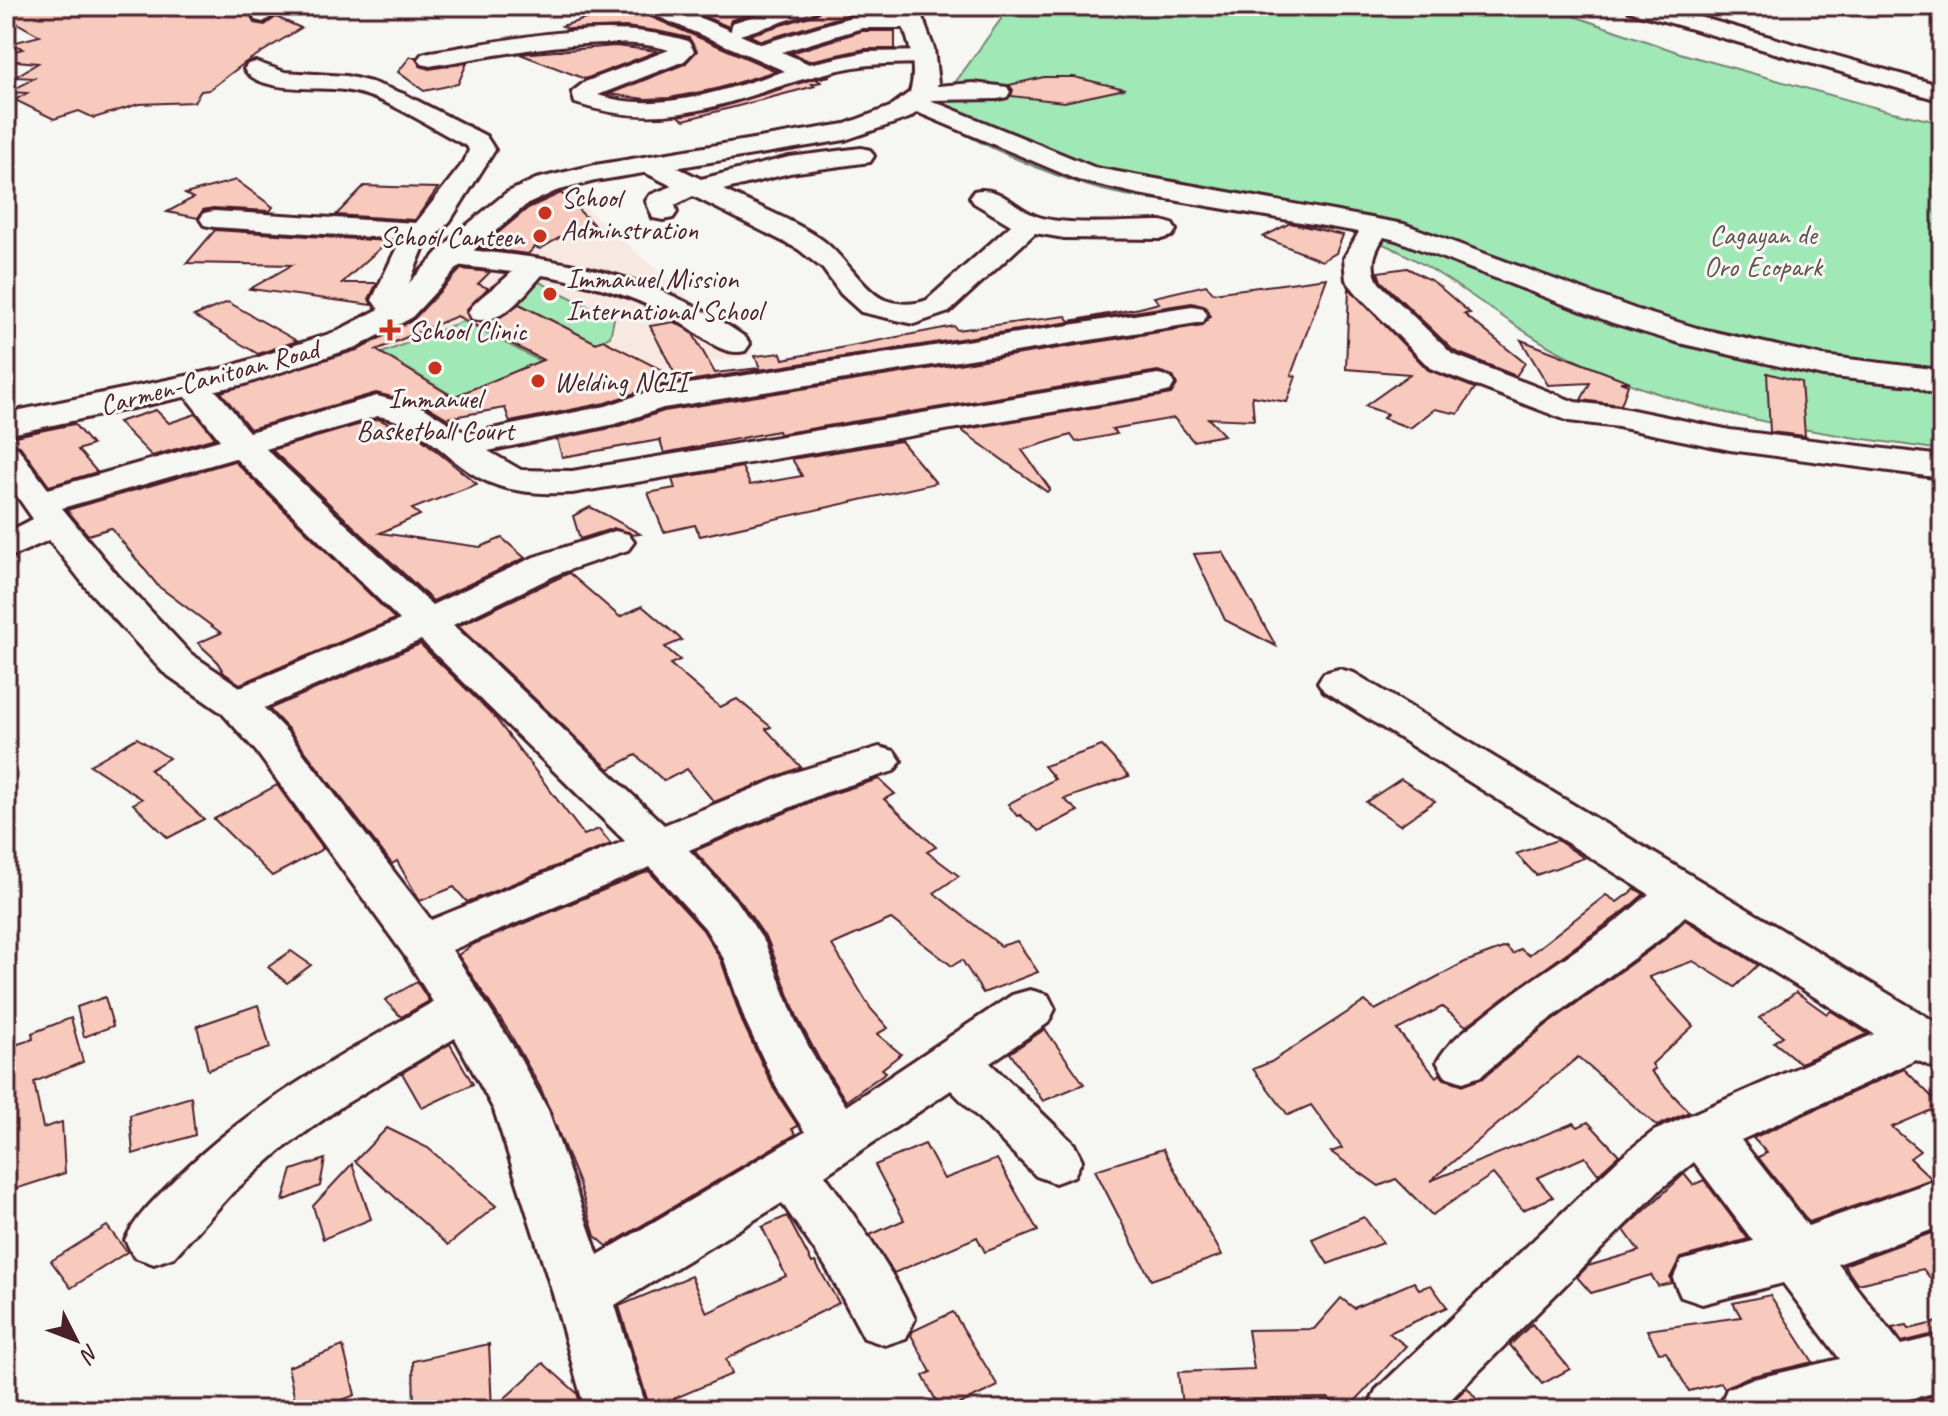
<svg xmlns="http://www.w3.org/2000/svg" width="1948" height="1416" font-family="Caveat,sans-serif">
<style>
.built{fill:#f7e9e2}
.green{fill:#a0e9b7;stroke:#758471;stroke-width:2}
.building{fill:#f8cabd;stroke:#4a1f2b;stroke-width:2;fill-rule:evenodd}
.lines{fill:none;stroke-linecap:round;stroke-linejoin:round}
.minor-casing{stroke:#4a1f2b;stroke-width:6}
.major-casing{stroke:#4a1f2b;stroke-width:6}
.minor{fill:#f6f6f2;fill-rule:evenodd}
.major{fill:#f6f6f2;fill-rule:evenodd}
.poi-dot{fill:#c8321e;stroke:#f6f6f2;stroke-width:3}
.labels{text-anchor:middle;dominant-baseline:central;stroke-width:6;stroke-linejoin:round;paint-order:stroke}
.far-poi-label{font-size:28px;fill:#4a1f2b;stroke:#f6f6f2;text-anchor:start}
.far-park-label{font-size:28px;fill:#60524e;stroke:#f6f6f2}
.far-street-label{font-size:28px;fill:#4a1f2b;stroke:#f6f6f2}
</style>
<rect width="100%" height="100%" fill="#f6f6f2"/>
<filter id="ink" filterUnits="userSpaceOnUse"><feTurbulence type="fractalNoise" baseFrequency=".0125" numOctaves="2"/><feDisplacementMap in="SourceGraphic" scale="16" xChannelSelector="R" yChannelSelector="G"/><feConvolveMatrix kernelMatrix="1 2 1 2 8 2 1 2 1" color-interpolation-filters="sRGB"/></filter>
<g filter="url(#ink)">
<!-- built -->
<path class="built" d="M563 188 754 355 474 400 420 413 312 355 358 332 503 212Z"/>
<!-- green -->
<g class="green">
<path d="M993 6H1545L1683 54 1884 110 1942 123V450C1810 432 1670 413 1552 348 1491 314 1431 259 1365 237 1338 228 1310 220 1283 215 1223 203 1162 205 1103 190 1056 178 977 144 937 118L952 87 1001 19Z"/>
<path d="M529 277 614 319 610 337 596 343 500 294Z"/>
<path d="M463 321 540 361 455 397 382 353Z"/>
</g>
<!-- building -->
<g class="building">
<path d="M6 6H247L254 23 265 25 276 17 301 28 246 62 209 90 201 91 194 102 139 104 94 118 79 111 54 119 15 100 27 93 10 92 34 78 15 77 38 63 6 60V53L23 49 12 43 40 36 6 17Z"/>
<path d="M608 6H639L644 14 776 71 716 89 669 98 645 99 609 94 685 64 697 51 689 38 657 31 625 27 569 29 562 26 585 19 575 15Z"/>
<path d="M680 6H776L731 20 729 27Z"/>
<path d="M822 6H891L894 12 860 11 761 41 749 35 817 14Z"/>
<path d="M862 31H895V49H865L809 61 791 53Z"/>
<path d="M615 46 658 51 585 79 520 54Z"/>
<path d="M410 57H416L420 66 429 69 467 63 458 84 424 91 398 72Z"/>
<path d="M830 76 816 79 821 82 812 84 815 86 765 99 684 120 678 116 715 109 813 79Z"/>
<path d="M1044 77H1074L1125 89 1064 102 1011 96 1013 90 1009 85Z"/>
<path d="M236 180 273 207 270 211 213 208 203 210 198 218 167 212 193 198 185 194Z"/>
<path d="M364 186 391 187 438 188 415 220 336 215Z"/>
<path d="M561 193 594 225 566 234 540 249 535 247 528 254 480 248 528 208Z"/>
<path d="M1290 223 1343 235 1336 253 1322 261 1263 237Z"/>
<path d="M215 230 388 241 342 283H377L369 299 372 305 250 289 292 265 187 263Z"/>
<path d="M1407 268 1434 282 1470 313 1464 314 1525 363 1516 376 1454 351 1381 281 1378 272Z"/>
<path d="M461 269 490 272 478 284 488 288 466 310 472 322 494 321 519 304 596 343 603 340 677 378 650 326 674 322 685 328 693 334 715 373 760 368 755 356 781 353 783 359 954 326 957 330 1066 316 1070 321 1140 308 1159 303 1154 297 1206 285 1213 293 1327 278 1291 375 1296 376 1287 402 1252 396 1254 420 1208 418 1224 435 1193 441 1174 418 1112 429 1117 434 1076 442 1071 435 1022 450 1050 489 1047 492 961 430 1171 394 1177 385 1173 376 1158 371 779 434 778 431 664 453 660 440 562 457 557 439 616 427 664 411 1203 325 1210 316 1206 307 1192 303 656 386 605 403 510 422 505 408 447 418 425 405 376 393 250 429 221 392 360 349 413 320ZM457 316 543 360 453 397 376 350Z"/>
<path d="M1349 288 1428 370 1475 388 1458 414 1435 409 1410 428 1383 418 1387 414 1365 406 1410 374 1346 369Z"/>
<path d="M228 302 297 341 258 354 194 316Z"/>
<path d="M1521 340 1630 382H1620L1628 385 1621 405 1581 400 1590 383 1548 385Z"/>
<path d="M1767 373 1801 382 1805 436 1770 432Z"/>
<path d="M156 410 169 423 196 414 215 438 152 456 118 422Z"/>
<path d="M378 419 418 436 477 484 412 509 420 515 380 533 480 547 502 538 525 558 433 601 272 450Z"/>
<path d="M74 424 92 445 78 450 97 472 49 486 20 446 6 442V438Z"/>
<path d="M901 441 936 483 700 536 695 525 664 532 648 493 675 488 672 479 742 467 750 485 802 476 792 459Z"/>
<path d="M234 461 395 619 240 684 224 673 216 660 198 643 221 633 158 586 111 528 88 535 67 510Z"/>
<path d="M590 507 604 514 640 534 632 535 614 528 580 539 573 516Z"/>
<path d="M1223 552 1276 646 1225 620 1194 554Z"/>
<path d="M569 573 620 617 642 606 682 640 665 647 680 660 670 664 720 707 737 699 771 727 766 729 801 767 714 802 687 769 664 781 636 755 609 769 458 626Z"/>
<path d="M420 644 493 715 584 835 599 829 611 844 467 902 454 887 420 901 397 861 392 864 288 729 269 709Z"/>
<path d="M137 738 169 758 150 770 204 819 168 838 133 804 142 799 90 765Z"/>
<path d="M1102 746 1129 776 1064 799 1078 811 1039 831 1020 815 1017 816 1008 804 1055 779 1044 766Z"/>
<path d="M879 779 895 794 884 799 936 847 927 852 959 876 934 893 1001 946 1017 941 1038 972 983 993 962 960 952 966 891 919 832 945 871 1009 888 1028 877 1034 901 1054 882 1069 886 1072 846 1101 819 1059 798 1019 768 941 741 902 694 851 825 796Z"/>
<path d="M1401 779 1435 801 1400 825 1366 802Z"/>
<path d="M277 785 323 849 272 876 214 819Z"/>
<path d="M1557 840 1584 858 1536 875 1516 854Z"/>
<path d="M649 871 703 930 721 960 742 1021 774 1089 798 1126 792 1129 796 1134 607 1246 595 1236 579 1184 541 1089 509 1032 458 955 474 944Z"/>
<path d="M1635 889 1644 894 1627 909 1466 1026 1442 1007 1397 1030 1436 1077 1440 1074 1444 1079 1464 1085 1483 1078 1545 1026 1665 939 1685 920 1758 965 1735 987 1693 961 1649 977 1693 1026 1652 1064 1655 1069 1651 1071 1689 1112 1657 1126 1578 1057 1430 1181 1574 1123 1578 1127 1588 1122 1619 1155 1598 1174 1585 1157 1537 1178 1553 1197 1523 1210 1493 1174 1432 1215 1396 1179 1379 1186 1331 1152 1342 1148 1311 1105 1288 1115 1253 1069 1271 1062 1365 1001 1375 1010 1465 962 1506 947 1513 954 1520 949 1529 955 1606 895 1617 902Z"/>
<path d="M291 951 311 965 287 983 268 967Z"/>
<path d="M417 982 429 1001 401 1017 385 1000Z"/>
<path d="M1796 992 1827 1014 1831 1011 1868 1034 1800 1063 1774 1042 1783 1036 1759 1018Z"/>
<path d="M105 997 113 1026 84 1037 77 1007Z"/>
<path d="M258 1005 270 1048 208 1070 197 1026Z"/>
<path d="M71 1018 83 1062 34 1082 43 1128 62 1122 65 1173 6 1192V1048L33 1039 32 1033Z"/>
<path d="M1045 1029 1084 1084 1043 1101 1010 1053Z"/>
<path d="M450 1044 473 1084 422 1108 402 1073Z"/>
<path d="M1904 1069 1941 1106 1892 1127 1920 1151 1910 1158 1932 1179 1809 1222 1758 1157 1767 1153 1753 1138Z"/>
<path d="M191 1097 195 1135 133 1154 130 1115Z"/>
<path d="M387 1128 428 1148 496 1206 448 1245 355 1161Z"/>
<path d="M925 1144 944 1179 997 1159 1038 1231 985 1252 977 1237 894 1273 870 1235 904 1220 875 1165Z"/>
<path d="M1163 1149 1222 1255 1151 1280 1095 1170Z"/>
<path d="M325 1159 320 1186 283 1201 292 1170Z"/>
<path d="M352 1164 371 1219 323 1239 313 1206Z"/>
<path d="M1684 1174 1693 1185 1704 1180 1748 1239 1680 1258 1670 1278 1672 1283 1658 1286 1651 1275 1591 1293 1577 1277 1588 1266 1639 1251 1624 1230Z"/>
<path d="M787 1216 812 1263 815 1262 839 1303 726 1359 732 1374 650 1409 619 1306 691 1276 707 1313 786 1276 762 1227Z"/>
<path d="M1364 1217 1383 1243 1328 1264 1312 1239Z"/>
<path d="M107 1226 127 1252 71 1288 51 1261Z"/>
<path d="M1942 1229V1293L1923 1269 1857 1284 1844 1265Z"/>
<path d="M1414 1282 1419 1289 1431 1285 1447 1307 1389 1333 1406 1346 1347 1410H1342L1328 1398 1221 1400V1404L1182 1405 1178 1372 1254 1369 1248 1330 1314 1329 1341 1298 1354 1308Z"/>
<path d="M1770 1295 1813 1362 1748 1377 1724 1388 1721 1383 1689 1391 1666 1352 1659 1353 1647 1330 1741 1317 1733 1303Z"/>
<path d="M953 1312 998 1386 947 1410H941L923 1376 931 1372 911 1335 913 1331Z"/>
<path d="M1942 1321V1332L1902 1342 1892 1328 1907 1325 1909 1329Z"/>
<path d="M1532 1324 1570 1369 1542 1384 1510 1345Z"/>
<path d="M489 1344 492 1410 543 1363 577 1393 582 1410H414L413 1361Z"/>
<path d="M343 1346 355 1395 317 1410H297L288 1367Z"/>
<path d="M1467 1387 1485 1410H1444Z"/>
<path d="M1942 1394V1410H1876Z"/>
</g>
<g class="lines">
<defs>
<g id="minor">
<path d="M250 6H272L274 15 263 22 255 20Z"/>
<path d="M642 6H672L731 31 732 23 786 6H819L816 11 740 35 761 44 861 14 914 16 925 23 922 28H862L782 52 809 64 866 52 930 51 934 56 930 61 922 63C898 64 873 63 849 68 748 87 683 139 575 103L572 92 585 82 669 50C607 31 495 56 430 66L422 64 418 59 422 54 430 52C513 40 606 16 688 41L694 51 684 61 598 95C660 115 726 89 785 71L645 11Z"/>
<path d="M1626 6H1661L1942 86V101L1629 11Z"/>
<path d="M256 62 285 72 346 76 371 82 404 94 486 136 495 150 450 221 423 249 403 298 415 311 411 318C393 322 382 315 372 300L401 239 214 227 204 225 200 219 204 213 214 211 416 223 464 162 469 150 467 146C428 127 387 96 344 90 317 86 261 94 244 69L248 64Z"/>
<path d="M973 83 1007 87 1010 92 1007 97 998 99 930 100 1096 168 1404 224 1635 309 1697 328 1823 356 1932 369 1942 375V398L1912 385 1823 376 1679 343 1613 323 1396 240 1384 237C1374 252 1369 267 1379 283L1452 354 1575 402 1618 407 1730 430 1942 456V478L1730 450 1618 427 1569 421 1430 368 1358 295 1346 280 1344 258 1359 232 1138 194 1078 180 905 107 902 102 912 95 914 88Z"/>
<path d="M861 148 870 150 874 156 870 162 790 173 723 190C754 205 789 218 818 237 841 251 864 292 885 300 901 305 913 305 927 300L1011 225 974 203 970 197 974 191C999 185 1015 208 1036 216 1065 227 1129 221 1162 221L1172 224 1176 230 1172 236 1162 239 1064 238 1035 233 949 312 914 324 861 312 841 294 823 269 798 249 693 196 675 205 677 212 673 218 663 220 653 218 646 201 650 195 672 186 640 170 636 164 640 158H658L701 179 789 157Z"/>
<path d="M449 248C561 259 651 271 745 337L750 344 745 351C720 357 700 333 679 321 637 296 590 283 542 275 524 295 502 326 472 319L468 312C478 296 499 286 512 272L439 263 434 257 439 251Z"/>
<path d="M1192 306 1203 308 1207 315 1203 322 663 408 615 424 488 451 521 470 572 471 1158 374 1170 377 1174 384 1170 391 1158 394 572 493C541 494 508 493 480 478 445 459 420 422 378 416L266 449 432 605 534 557 615 531 628 534 634 542 628 550 560 573 453 625 664 825 792 773 879 747 894 751 901 761 894 771 824 793 689 850 739 904 765 943 795 1020 816 1061 846 1106 1012 995 1030 990 1048 995 1055 1009 1048 1023 990 1063 1074 1144 1082 1160 1074 1176 1055 1183 1036 1176 951 1090 825 1175C858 1221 891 1267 915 1319L906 1338 885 1345 864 1338 826 1267 782 1203 615 1305 647 1410H585L553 1294 494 1110 455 1038 342 1106 281 1150 232 1193 174 1257 154 1264 134 1257 125 1240C136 1217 153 1201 171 1183 247 1105 340 1057 433 1002L405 956 256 751 222 713 163 672 89 591 49 540 6 559V533L33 519 6 480V445L18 448 48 489 220 440 177 386 181 379C212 372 231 411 249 432L377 396 424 408 467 434 606 406 656 389ZM235 458 400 620 240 687 191 654 117 575 62 508ZM421 640 625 841 431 920 286 731 264 708ZM650 867 705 928 724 959 745 1020 777 1088 805 1132 598 1255 548 1110 513 1046 452 950Z"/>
<path d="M1339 669 1354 673 1942 1026V1071L1916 1060 1741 1140 1808 1226 1942 1178V1226L1838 1264 1901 1345 1942 1335V1391L1863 1410H1718L1727 1389 1749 1380 1840 1359 1783 1283 1702 1304 1681 1297 1673 1279 1681 1261 1753 1241 1694 1162 1662 1188 1440 1410H1367L1376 1390 1622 1156 1654 1131 1874 1034 1685 916 1663 937 1543 1024 1481 1076 1463 1082 1445 1076 1437 1062C1447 1043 1463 1032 1480 1019 1534 974 1598 941 1649 894L1324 691 1318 682 1324 673Z"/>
</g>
<path id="major" d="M894 6H918L934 49 938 84 927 105 909 118 845 140 595 181 556 191 526 205 478 246 411 318 359 346 245 384 6 435V413L225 368 335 332 389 304 456 234 506 193 536 179 595 165 845 124 890 107 910 92C919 64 906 31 894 6Z"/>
</defs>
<!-- minor casing -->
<use href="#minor" class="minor-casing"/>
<!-- major casing -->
<use href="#major" class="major-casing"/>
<!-- minor -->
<use href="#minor" class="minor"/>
<!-- major -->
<use href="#major" class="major"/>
</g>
</g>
<!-- markers -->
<g class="poi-dot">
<circle cx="545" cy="213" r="8"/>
<circle cx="540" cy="236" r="8"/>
<circle cx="550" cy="294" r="8"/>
<path d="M386 318h8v8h8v8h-8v8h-8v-8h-8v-8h8z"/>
<circle cx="435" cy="368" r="8"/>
<circle cx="538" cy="381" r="8"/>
</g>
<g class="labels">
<!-- far-poi labels -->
<g class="far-poi-label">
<text x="561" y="197">School<tspan x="561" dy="32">Adminstration</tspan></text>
<text x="524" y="236" text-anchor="end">School Canteen</text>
<text x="566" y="278">Immanuel Mission<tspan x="566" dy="32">International School</tspan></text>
<text x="408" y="330">School Clinic</text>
<text x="554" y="381">Welding NCII</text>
<text x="435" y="398" text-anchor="middle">Immanuel<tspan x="435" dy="32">Basketball Court</tspan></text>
</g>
<!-- far-park labels -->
<g class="far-park-label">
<text x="1763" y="234">Cagayan de<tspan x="1763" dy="32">Oro Ecopark</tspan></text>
</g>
<!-- far-street labels -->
<g class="far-street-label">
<text transform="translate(209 377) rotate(-15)">Carmen-Canitoan Road</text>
</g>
</g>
<!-- margin -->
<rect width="1948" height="1416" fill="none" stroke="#f6f6f2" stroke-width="32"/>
<rect x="16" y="16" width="1916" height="1384" fill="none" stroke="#4a1f2b" stroke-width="3" filter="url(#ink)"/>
<!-- north arrow -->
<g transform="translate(76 1340) rotate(132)" stroke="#f6f6f2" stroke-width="6" paint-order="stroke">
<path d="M0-6L14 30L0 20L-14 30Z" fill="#4a1f2b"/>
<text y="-12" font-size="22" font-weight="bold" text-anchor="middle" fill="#4a1f2b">N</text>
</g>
</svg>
